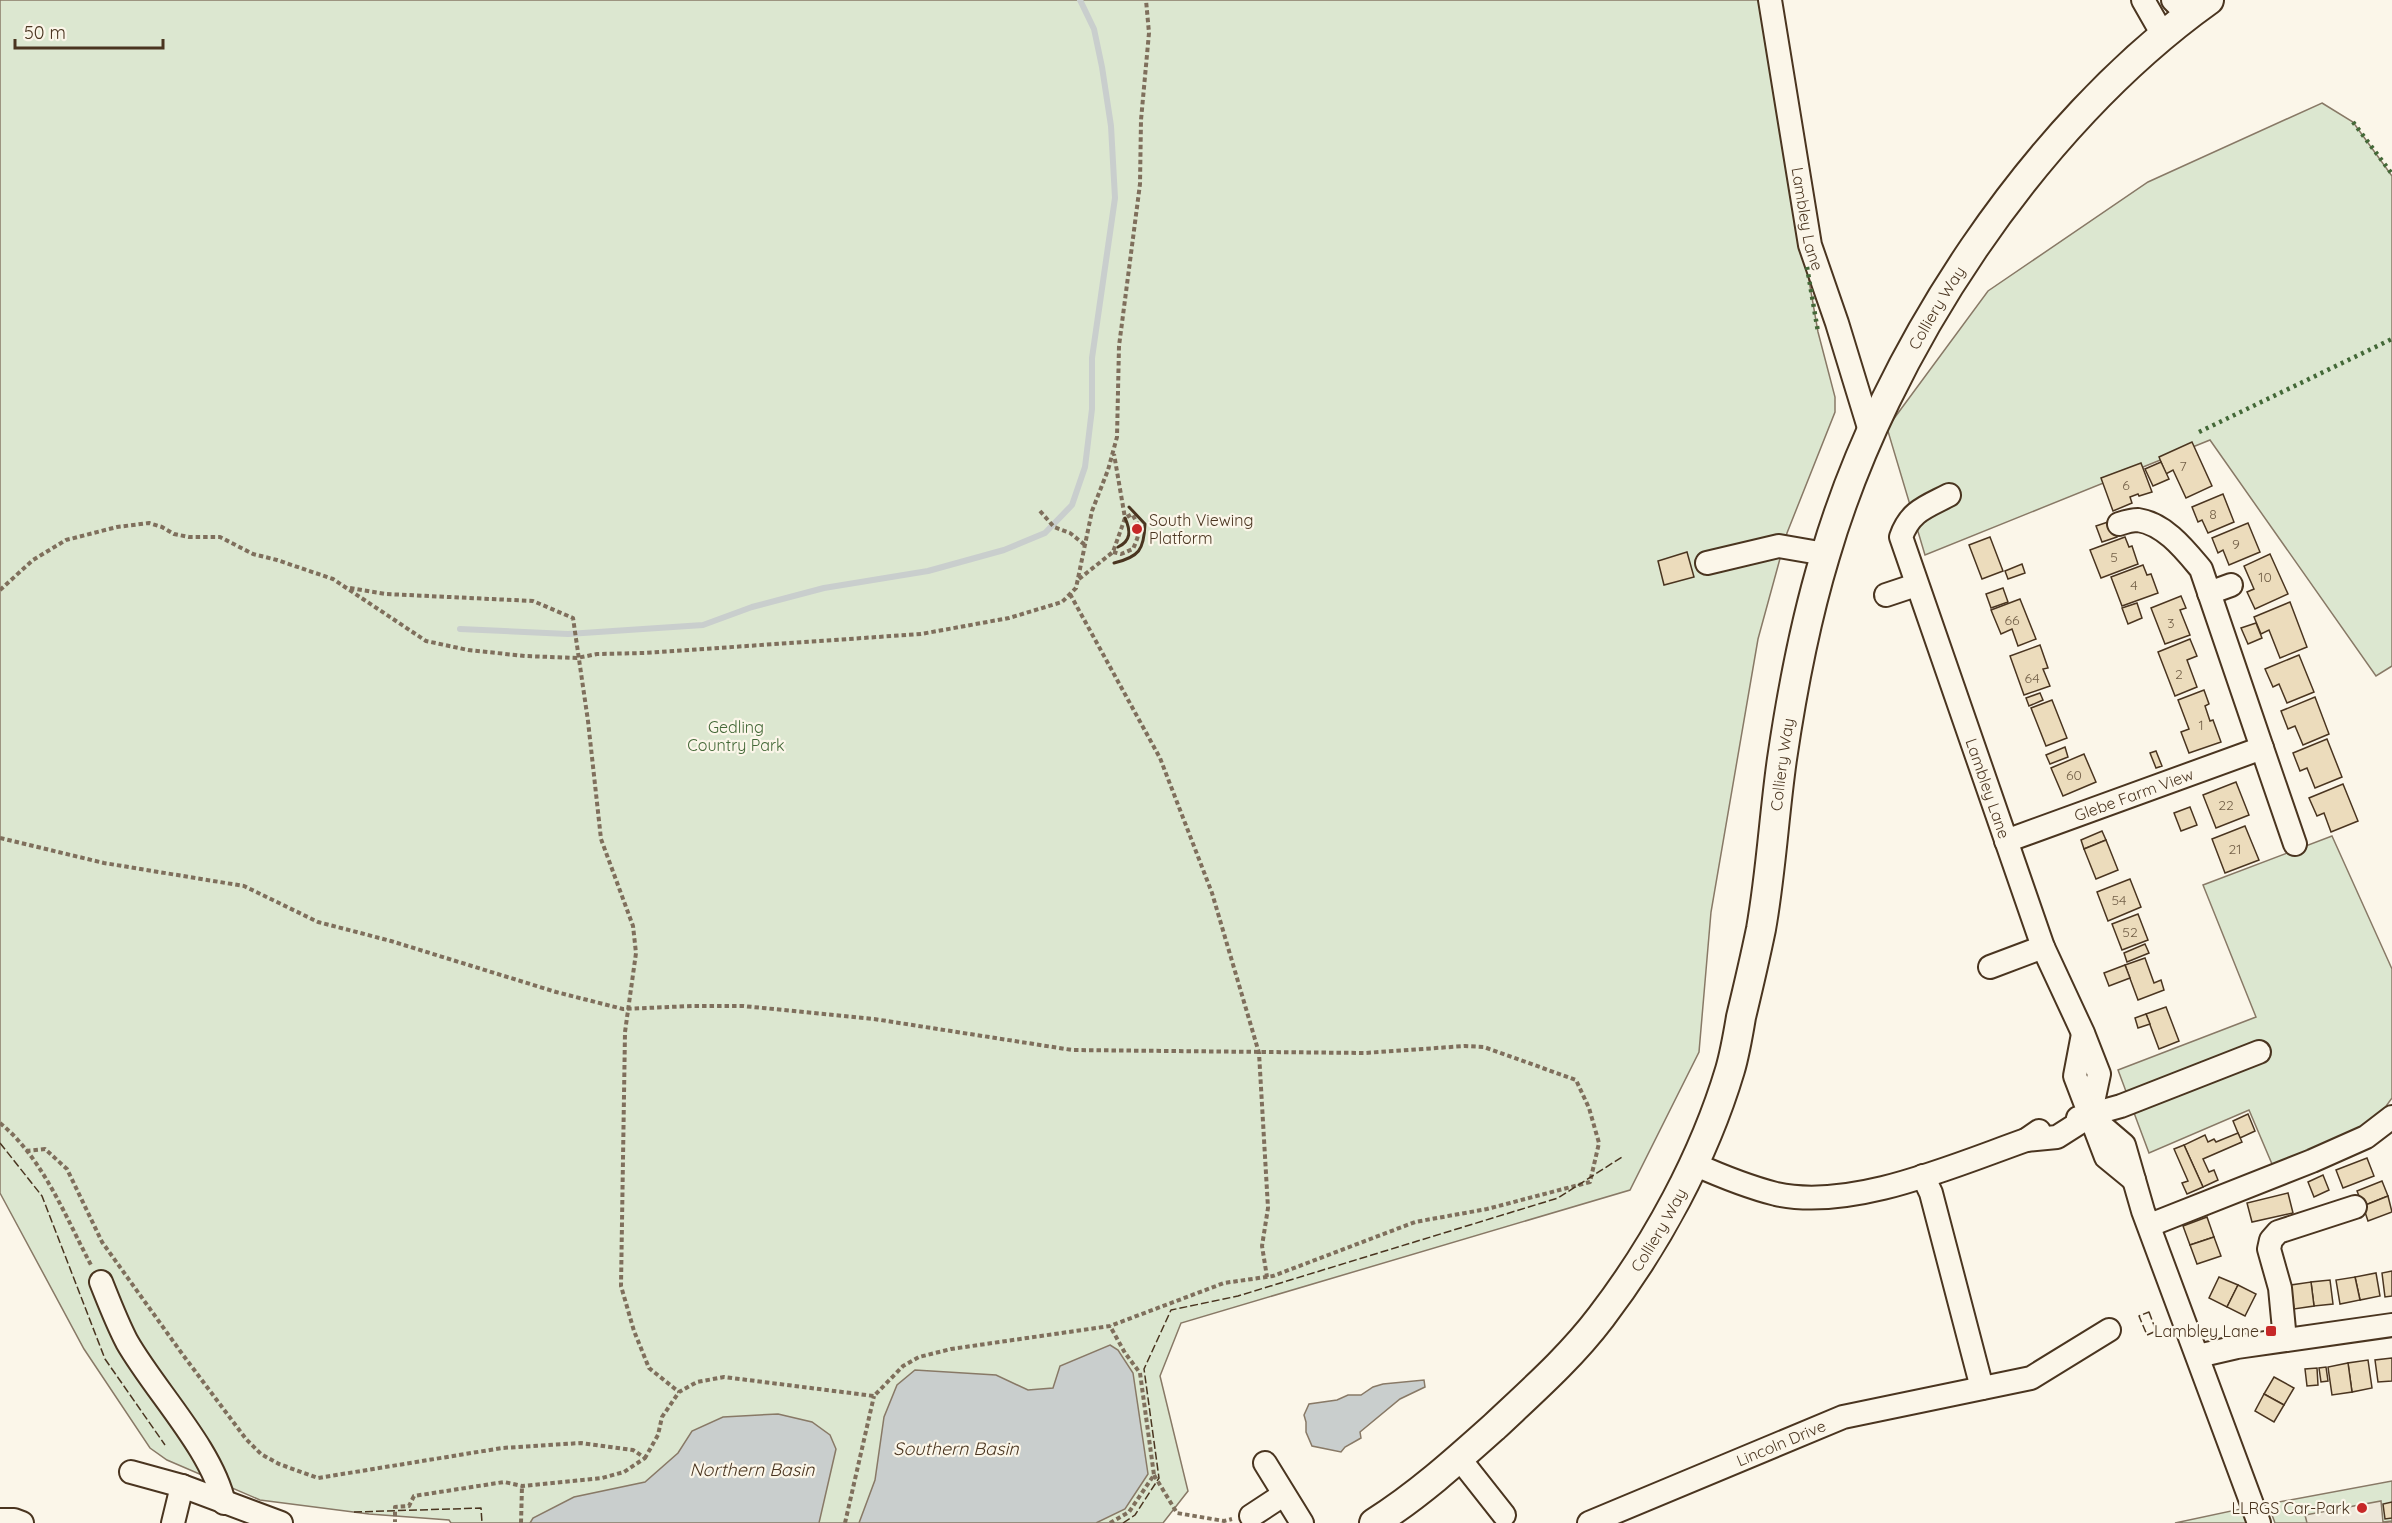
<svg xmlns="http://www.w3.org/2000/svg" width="2392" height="1523" font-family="Quicksand,sans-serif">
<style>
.green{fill:#dce7d0;stroke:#887966;stroke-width:1.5}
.parking{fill:#ede7d9;stroke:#887966;stroke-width:1.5}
.water{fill:#c9cecd;stroke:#887966;stroke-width:1.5}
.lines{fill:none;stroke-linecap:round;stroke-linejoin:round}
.stream{stroke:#c9cecd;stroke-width:6}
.building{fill:#ecdcbc;stroke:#4a3520;stroke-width:1.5}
.minor-casing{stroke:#4a3520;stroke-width:26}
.major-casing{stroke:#4a3520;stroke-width:32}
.path{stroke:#7f6f5c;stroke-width:4;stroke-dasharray:4.5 3;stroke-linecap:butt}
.minor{stroke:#fbf6e9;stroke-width:22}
.major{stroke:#fbf6e9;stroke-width:28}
.hedge{stroke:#436837;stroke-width:4.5;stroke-dasharray:3 4.5;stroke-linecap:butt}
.fence{stroke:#4a3520;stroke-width:1.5;stroke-dasharray:8 3;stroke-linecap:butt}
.wall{stroke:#4a3520;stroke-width:3}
.poi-dot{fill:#c62828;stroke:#fbf6e9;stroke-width:2}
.labels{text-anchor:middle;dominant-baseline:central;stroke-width:4.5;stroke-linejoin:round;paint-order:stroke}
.number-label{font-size:14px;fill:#725f47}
.street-label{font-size:16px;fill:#4a3520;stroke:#fbf6e9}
.poi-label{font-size:16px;fill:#4a3520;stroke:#fbf6e9;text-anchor:end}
.park-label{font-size:16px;fill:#436837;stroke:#fbf6e9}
.water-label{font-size:18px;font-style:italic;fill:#4a3520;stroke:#fbf6e9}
</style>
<rect width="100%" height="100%" fill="#fbf6e9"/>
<!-- green -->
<g class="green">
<path d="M0 0H1760L1818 332 1835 397V412L1787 533 1758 639 1711 912 1699 1052 1630 1190 1181 1323 1160 1376 1188 1491 1163 1523H451L449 1520 369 1514 260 1500 167 1460 150 1448 84 1349 0 1193Z"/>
<path d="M2322 103 2353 122 2392 176V666L2376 676 2210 440 1925 555 1887 428 1988 291 2148 182Z"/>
<path d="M2332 836 2392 969V1098L2365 1135 2275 1171 2249 1110 2149 1153 2118 1070 2256 1017 2203 885Z"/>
<path d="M2392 1481V1523H2275L2268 1504Z"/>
<path d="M2245 1508 2250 1523H2175Z"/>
</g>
<!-- parking -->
<path class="parking" d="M2381 1501 2383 1522 2392 1521V1523H2307L2305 1515Z"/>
<!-- water -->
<g class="water">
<path d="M1110 1345 1118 1350 1133 1373 1148 1474 1125 1509 1096 1523H859L875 1480 884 1417 897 1385 915 1370 996 1375 1028 1390 1053 1388 1060 1366Z"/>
<path d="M1424 1380 1425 1387 1400 1399 1360 1432 1361 1438 1345 1447 1341 1452 1312 1446 1306 1432V1422L1304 1415 1309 1404 1337 1400 1348 1395H1361L1373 1387 1383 1384Z"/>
<path d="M778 1414 812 1422 830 1435 836 1449 819 1523H530L533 1518 574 1497 645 1482 678 1453 692 1431 723 1417Z"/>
</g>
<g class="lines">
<!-- stream -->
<path class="stream" d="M460 629 568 634 703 625 752 607 824 588 928 571 1004 550 1045 533 1072 505 1085 467 1092 409V358L1115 198 1111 126 1102 67 1094 29 1080 0"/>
</g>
<!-- building -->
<g class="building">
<path d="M2192 442 2212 486 2186 498 2173 470 2166 474 2159 457Z"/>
<path d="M2161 462 2169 479 2153 486 2145 469Z"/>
<path d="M2141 463 2152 492 2139 496 2138 494 2130 497 2132 503 2113 511 2101 478Z"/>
<path d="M2223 494 2234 522 2208 533 2202 520 2198 522 2192 507Z"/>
<path d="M2111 521 2117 537 2102 542 2096 526Z"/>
<path d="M2248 523 2260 552 2229 565 2223 550 2218 553 2212 538Z"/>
<path d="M1990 537 2003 571 1982 579 1969 545Z"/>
<path d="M2125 537 2129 547 2132 546 2138 564 2101 578 2090 550Z"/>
<path d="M1687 552 1694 577 1664 585 1658 561Z"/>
<path d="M2270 554 2288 594 2255 609 2247 592 2254 589 2244 566Z"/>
<path d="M2022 564 2025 573 2008 579 2005 571Z"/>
<path d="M2143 565 2147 575 2151 574 2158 593 2122 606 2111 577Z"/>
<path d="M2003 588 2008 602 1991 608 1986 594Z"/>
<path d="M2181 596 2186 608 2180 610 2190 635 2165 644 2151 608Z"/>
<path d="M2020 599 2036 639 2018 646 2012 629 2001 634 1991 610Z"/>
<path d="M2290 602 2307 647 2280 658 2269 630 2261 634 2254 617Z"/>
<path d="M2137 603 2142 618 2128 624 2122 608Z"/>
<path d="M2256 623 2262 638 2248 644 2241 628Z"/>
<path d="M2190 639 2197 656 2187 660 2197 687 2175 696 2158 652Z"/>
<path d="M2040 645 2048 668 2043 669 2050 686 2024 695 2010 656Z"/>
<path d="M2299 655 2314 692 2287 703 2279 684 2273 687 2265 669Z"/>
<path d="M2204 690 2209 704 2205 706 2210 721 2213 720 2221 742 2189 753 2181 732 2189 729 2178 700Z"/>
<path d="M2040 693 2043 700 2029 706 2026 698Z"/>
<path d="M2315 697 2329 734 2303 745 2295 726 2288 729 2281 711Z"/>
<path d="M2052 700 2067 738 2046 746 2031 708Z"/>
<path d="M2327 739 2342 777 2315 788 2307 768 2300 771 2293 753Z"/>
<path d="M2065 747 2068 757 2050 764 2046 755Z"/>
<path d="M2156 751 2162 766 2156 768 2150 753Z"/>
<path d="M2084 754 2096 782 2063 796 2051 768Z"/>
<path d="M2236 782 2249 815 2216 828 2203 795Z"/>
<path d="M2343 784 2358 821 2331 832 2324 813 2317 816 2309 798Z"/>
<path d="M2190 807 2197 825 2181 831 2174 813Z"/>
<path d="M2245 826 2259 860 2225 873 2212 839Z"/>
<path d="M2102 831 2106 840 2084 849 2081 840Z"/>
<path d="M2106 840 2118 870 2096 879 2084 849Z"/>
<path d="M2130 879 2141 907 2108 921 2097 892Z"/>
<path d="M2138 914 2148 940 2122 950 2112 924Z"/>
<path d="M2145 944 2149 953 2127 962 2124 953Z"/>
<path d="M2145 958 2154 983 2161 980 2164 990 2138 1000 2125 965Z"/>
<path d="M2125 965 2130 978 2109 986 2104 973Z"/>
<path d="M2166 1007 2179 1041 2159 1049 2146 1014Z"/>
<path d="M2146 1014 2150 1024 2138 1028 2135 1018Z"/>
<path d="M2248 1114 2255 1131 2240 1138 2233 1121Z"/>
<path d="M2238 1133 2242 1142 2203 1159 2209 1172 2214 1170 2218 1180 2203 1187 2184 1145 2205 1135 2208 1142 2214 1139 2216 1142Z"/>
<path d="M2184 1145 2203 1187 2187 1194 2182 1183 2188 1181 2174 1149Z"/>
<path d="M2367 1158 2374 1176 2343 1188 2336 1170Z"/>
<path d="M2323 1175 2329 1190 2314 1197 2308 1182Z"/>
<path d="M2382 1181 2388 1196 2363 1206 2357 1191Z"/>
<path d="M2288 1193 2293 1213 2252 1222 2247 1203Z"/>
<path d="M2388 1196 2392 1212 2368 1221 2363 1206Z"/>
<path d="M2207 1217 2214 1237 2190 1245 2183 1226Z"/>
<path d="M2214 1237 2221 1256 2197 1264 2190 1245Z"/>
<path d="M2392 1271V1296L2385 1297 2382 1273Z"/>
<path d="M2376 1273 2380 1296 2360 1300 2355 1277Z"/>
<path d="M2219 1277 2238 1285 2227 1307 2209 1298Z"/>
<path d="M2355 1277 2360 1300 2340 1304 2336 1280Z"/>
<path d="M2330 1280 2333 1304 2314 1306 2311 1282Z"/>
<path d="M2311 1282 2314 1306 2294 1309 2291 1285Z"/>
<path d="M2238 1285 2256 1294 2245 1316 2227 1307Z"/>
<path d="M2392 1358V1381L2378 1382 2375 1360Z"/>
<path d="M2368 1360 2372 1388 2352 1392 2348 1363Z"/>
<path d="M2348 1363 2352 1392 2332 1395 2328 1367Z"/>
<path d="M2326 1367 2328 1381 2321 1382 2319 1368Z"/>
<path d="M2317 1368 2318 1385 2307 1386 2305 1369Z"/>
<path d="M2274 1377 2294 1388 2284 1405 2264 1394Z"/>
<path d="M2264 1394 2284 1405 2274 1422 2255 1411Z"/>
<path d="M2392 1502V1518L2385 1519 2383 1504Z"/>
</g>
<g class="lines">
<defs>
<g id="minor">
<path id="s1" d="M1770 0 1810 245 1837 323 1870 431"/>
<path d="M2143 0 2163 35"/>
<path d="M2173 0 2188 15"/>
<path id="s2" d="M1949 495C1926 507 1910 511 1901 537L2043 947 2083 1033 2099 1074 2090 1116 2057 1137 2026 1140"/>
<path d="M1707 563 1779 546 1825 554"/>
<path d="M2209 593 2231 585"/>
<path d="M1886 595 1916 585"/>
<path d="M2262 748 2295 844"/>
<path id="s3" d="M2006 841 2262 748 2201 569C2185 550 2165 524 2138 520 2132 520 2125 522 2119 524"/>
<path d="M1990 967 2043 947"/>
<path d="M2083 1034 2075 1076 2106 1157 2134 1180"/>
<path d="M2090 1116 2124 1145 2143 1211 2259 1523"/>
<path d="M2078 1118 2121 1106 2259 1052"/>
<path d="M1694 1164C1721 1176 1748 1187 1776 1194 1852 1211 1955 1165 2026 1140L2039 1131"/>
<path d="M1923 1176 1931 1193 1982 1388"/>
<path d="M2150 1225 2312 1161 2366 1137 2392 1117"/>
<path d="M101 1282C109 1302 117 1323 127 1342 155 1391 212 1449 224 1503"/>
<path d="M2285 1340 2280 1288 2269 1249 2271 1240 2278 1232 2355 1207"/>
<path d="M2198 1356 2237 1347 2392 1325"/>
<path d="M1459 1458 1504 1515"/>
<path d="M1265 1463 1302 1523"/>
<path d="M131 1472 182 1486 281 1523"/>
<path d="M1251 1516 1283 1495"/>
<path d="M0 1520H14L22 1523"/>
<path d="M173 1523 182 1486"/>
<path id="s4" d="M1589 1523 1843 1417 2031 1378 2109 1330"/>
</g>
<g id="major">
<path id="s5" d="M1374 1523C1417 1496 1456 1461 1494 1427 1531 1392 1570 1358 1601 1317 1656 1245 1704 1157 1730 1070 1735 1053 1738 1035 1741 1017 1748 988 1755 958 1761 929 1771 873 1774 815 1782 759 1792 691 1805 622 1825 556 1885 351 2034 125 2209 0"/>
</g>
</defs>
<!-- minor casing -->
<use href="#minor" class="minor-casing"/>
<!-- major casing -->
<use href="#major" class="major-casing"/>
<!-- path -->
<g class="path">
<path d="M1040 511 1054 527 1070 533 1085 545"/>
<path d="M1113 552 1121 554 1133 549C1140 533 1141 528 1132 514L1125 518"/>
<path d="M1079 579 1113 552 1125 518 1114 454"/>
<path d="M350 588 386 594 533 601 573 618 588 721 601 839 633 926 636 953 625 1032 621 1286 634 1331 649 1368 679 1392"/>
<path d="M0 590 33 560 66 540 117 527 149 523 162 527 174 534 189 537H220L253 554 277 560 333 579 426 641 468 650 525 656 577 658 597 654 645 653 921 634 1009 618 1062 602 1076 588 1092 511 1108 470 1117 437 1119 346 1140 184 1141 120 1149 33 1146 0"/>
<path d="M1070 594 1160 758 1212 893 1259 1053 1268 1208 1262 1246 1267 1277"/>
<path d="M0 838 104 863 244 886 318 922 391 941 556 992 623 1009 692 1006H743L874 1019 1072 1050 1365 1053 1465 1046 1484 1047 1576 1080 1589 1108 1599 1143 1590 1182 1487 1209 1415 1222 1273 1276 1224 1283 1110 1326 951 1349 919 1357 903 1366 874 1396 724 1377 697 1382 679 1392 662 1417 658 1435 645 1458"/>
<path d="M0 1123C43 1158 65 1216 91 1265"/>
<path d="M26 1151 45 1149 67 1169 102 1242 183 1355 246 1439 261 1454 279 1464 318 1478 502 1448 581 1443 633 1450 645 1458 624 1472 602 1478 522 1486 504 1482 414 1496 409 1506 395 1507V1522"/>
<path d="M1154 1475 1177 1513 1224 1521 1232 1519"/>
<path d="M521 1523 522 1486"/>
<path d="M845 1523 874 1396"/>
<path d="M1110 1523 1129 1512 1154 1475 1140 1373 1125 1353 1110 1326"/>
</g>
<!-- minor -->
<use href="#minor" class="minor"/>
<!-- major -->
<use href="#major" class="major"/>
<!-- hedge -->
<g class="hedge">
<path d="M2353 122 2392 174"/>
<path d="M1807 267 1818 332"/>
<path d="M2199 432 2392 339"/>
</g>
<!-- fence -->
<g class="fence">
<path d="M0 1143 42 1196 105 1359 165 1445"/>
<path d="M2149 1312 2156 1331 2147 1335 2139 1316Z"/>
<path d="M354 1512 481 1508 482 1523"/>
<path d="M1123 1523 1135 1515 1159 1478 1144 1369 1171 1310 1238 1296 1558 1198 1622 1157"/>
</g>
<!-- wall -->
<g class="wall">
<path d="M1118 547C1131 541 1131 531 1125 518"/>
<path d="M1114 563C1139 557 1144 550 1145 524L1129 507"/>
</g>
</g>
<!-- markers -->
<g class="poi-dot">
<circle cx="1137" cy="529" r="6"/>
<rect x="2265" y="1325" width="12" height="12" rx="3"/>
<circle cx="2362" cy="1508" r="6"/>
</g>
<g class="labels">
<!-- number labels -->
<g class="number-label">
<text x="2183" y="466">7</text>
<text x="2126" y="485">6</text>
<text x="2213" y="514">8</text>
<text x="2236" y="544">9</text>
<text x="2114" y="557">5</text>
<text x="2265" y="577">10</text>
<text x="2134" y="585">4</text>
<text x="2012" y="620">66</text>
<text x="2171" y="623">3</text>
<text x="2179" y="674">2</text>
<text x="2032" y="678">64</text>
<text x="2201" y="725">1</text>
<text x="2074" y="775">60</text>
<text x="2226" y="805">22</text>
<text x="2235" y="849">21</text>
<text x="2119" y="900">54</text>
<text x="2130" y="932">52</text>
</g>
<!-- street labels -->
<g class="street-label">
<text stroke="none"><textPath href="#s1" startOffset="222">Lambley Lane</textPath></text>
<text stroke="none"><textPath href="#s5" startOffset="1384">Colliery Way</textPath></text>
<text stroke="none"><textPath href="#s5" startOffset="898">Colliery Way</textPath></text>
<text stroke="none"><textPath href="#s2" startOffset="332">Lambley Lane</textPath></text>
<text stroke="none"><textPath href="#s3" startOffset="136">Glebe Farm View</textPath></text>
<text stroke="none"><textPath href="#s5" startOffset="412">Colliery Way</textPath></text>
<text stroke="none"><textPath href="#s4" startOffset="208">Lincoln Drive</textPath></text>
</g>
<!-- poi labels -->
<g class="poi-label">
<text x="1149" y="520" text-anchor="start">South Viewing<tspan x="1149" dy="18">Platform</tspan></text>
<text x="2259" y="1331">Lambley Lane</text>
<text x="2350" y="1508">LLRGS Car-Park</text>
</g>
<!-- park labels -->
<g class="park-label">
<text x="736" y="727">Gedling<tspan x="736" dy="18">Country Park</tspan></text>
</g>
<!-- water labels -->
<g class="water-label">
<text x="956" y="1448">Southern Basin</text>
<text x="752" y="1469">Northern Basin</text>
</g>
</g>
<!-- scale -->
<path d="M15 39v9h148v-9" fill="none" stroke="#4a3520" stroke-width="3"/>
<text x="24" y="39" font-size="18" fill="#4a3520" stroke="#fbf6e9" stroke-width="4.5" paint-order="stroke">50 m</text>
</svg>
